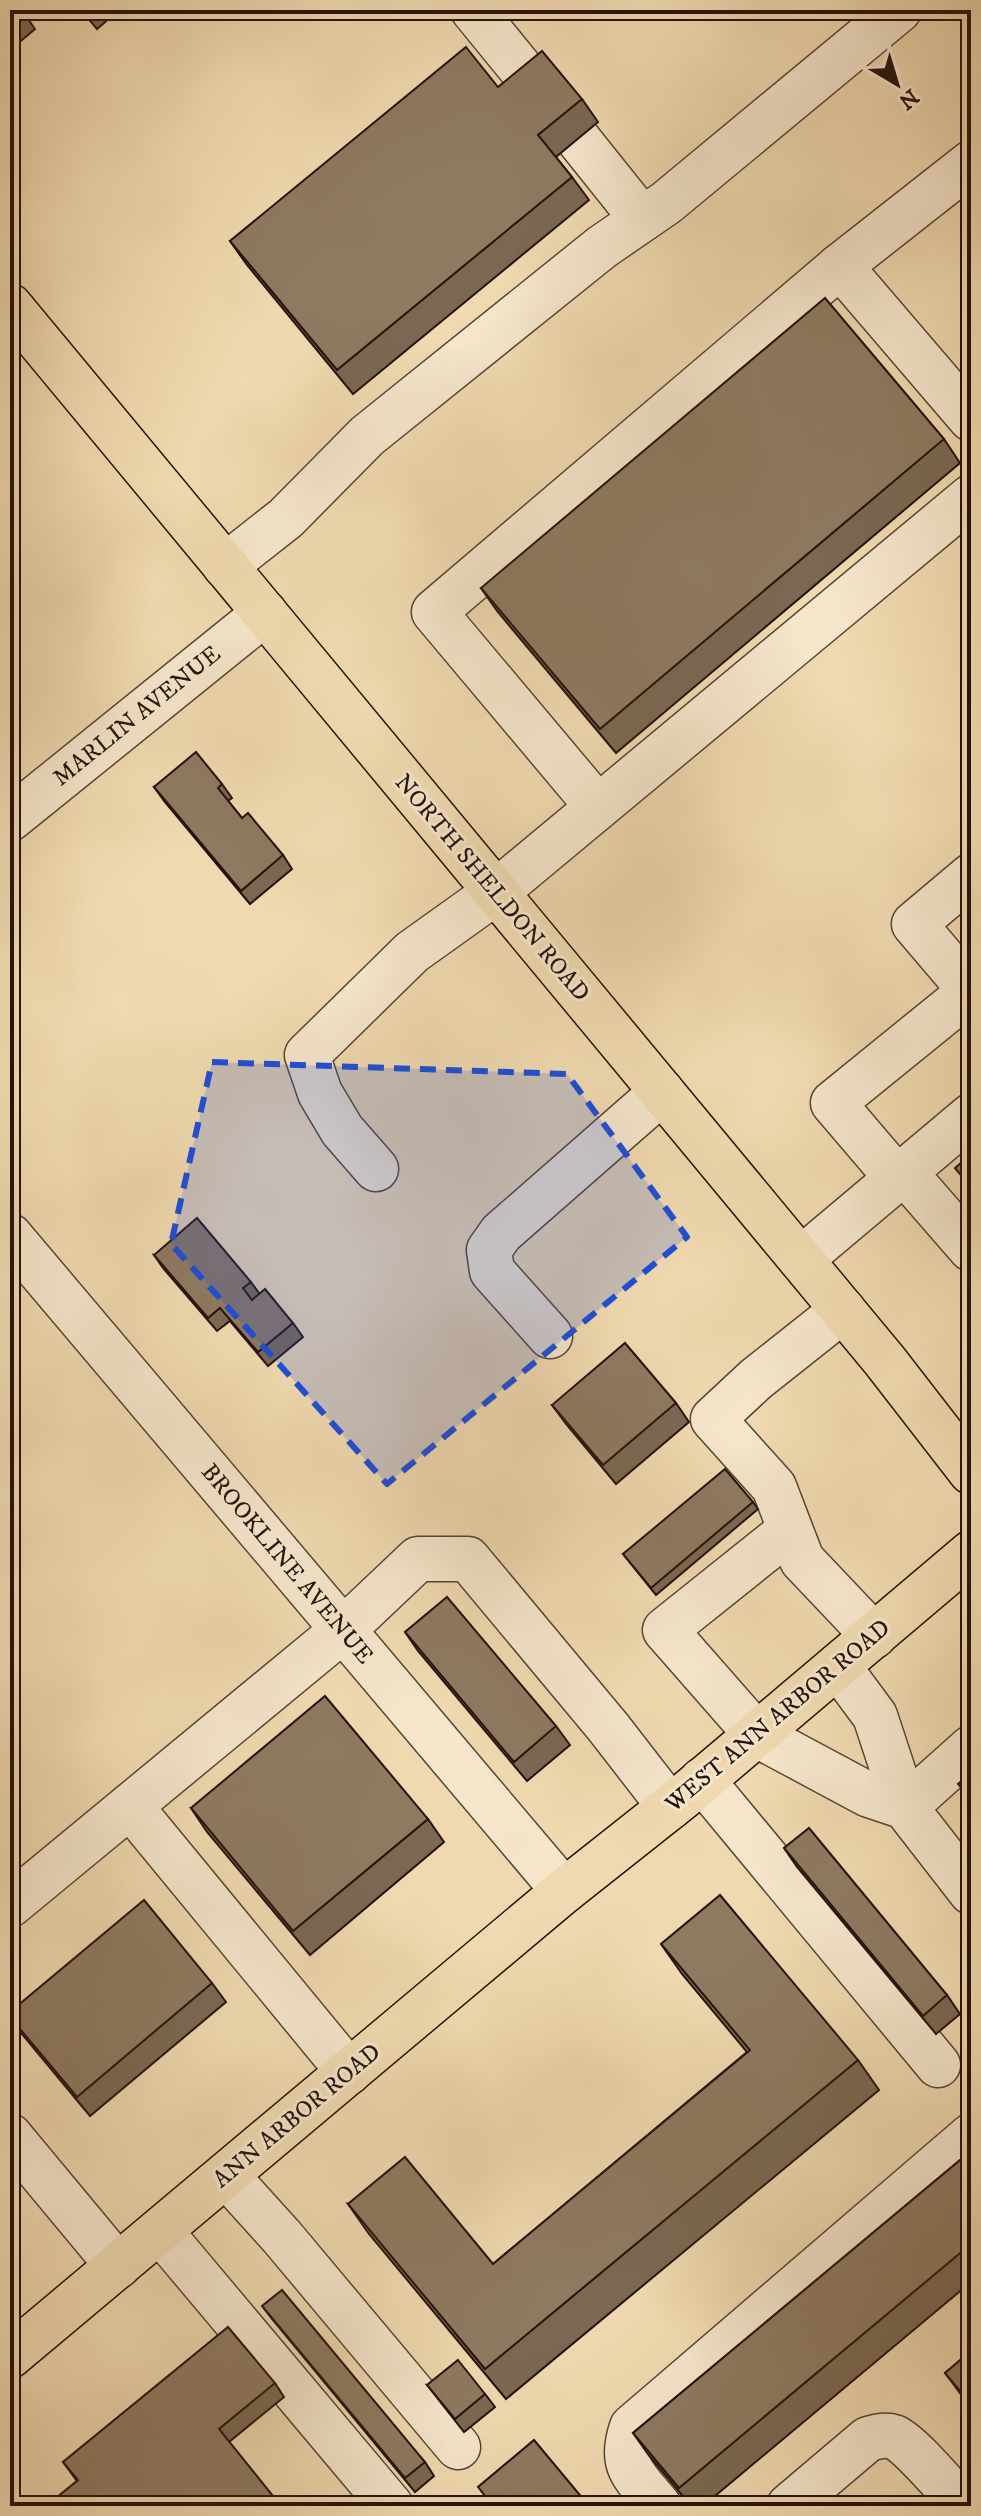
<svg xmlns="http://www.w3.org/2000/svg" width="981" height="2516" font-family="'IM FELL DW Pica',serif">
<style>
.lines{fill:none;stroke-linecap:round;stroke-linejoin:round}
.minor-casing{stroke:#574434;stroke-width:47}
.major-casing{stroke:#24120b;stroke-width:47}
.minor{stroke:#f5e6cc;stroke-width:44}
.major{stroke:#f0d9b0;stroke-width:44}
.wall{fill:#7a6853;stroke:#24120b;stroke-width:2}
.building{fill:#8e7961;stroke:#24120b;stroke-width:2}
.marked{fill:#1d4ed8;fill-opacity:0.2;stroke:#1d4ed8;stroke-width:6;stroke-dasharray:16 10;stroke-linejoin:round}
.labels{text-anchor:middle;dominant-baseline:central;stroke-width:6;stroke-linejoin:round;paint-order:stroke}
.street-label{font-size:24px;fill:#24120b;stroke:#f5e6cc}
</style>
<rect width="100%" height="100%" fill="#f0d9b0"/>
<filter id="stains"><feTurbulence type="fractalNoise" baseFrequency=".0025" numOctaves="4"/><feColorMatrix values="0 0 0 0 .2 0 0 0 0 .09 0 0 0 0 .02 0 0 0 .5 -.17"/></filter>
<radialGradient id="worn" r=".72"><stop offset=".6" stop-color="#630" stop-opacity="0"/><stop offset="1" stop-color="#630" stop-opacity=".3"/></radialGradient>
<g class="lines">
<defs>
<g id="minor">
<path d="M473 10 539 91"/>
<path d="M578 139 642 219"/>
<path d="M840 266 971 163"/>
<path d="M225 566 286 518 367 436 602 247 666 203 899 10"/>
<path d="M597 806 434 612 840 266 971 419"/>
<path d="M10 819 265 613"/>
<path d="M376 1169 342 1130 320 1093 307 1055 412 952 496 892 971 497"/>
<path d="M904 1172 971 1249"/>
<path d="M897 1178 833 1103 971 991 914 924 971 876"/>
<path d="M10 1236 564 1891"/>
<path d="M801 1259 971 1116"/>
<path d="M843 1310 756 1379 713 1419 774 1487 802 1560 874 1636"/>
<path d="M550 1336 492 1271 489 1250 501 1233 662 1092"/>
<path d="M790 1530 665 1630 757 1735 869 1795 905 1807 971 1892"/>
<path d="M838 1666 875 1716 905 1807 971 1748"/>
<path d="M702 1780 938 2065"/>
<path d="M130 1806 349 2072"/>
<path d="M10 1905 343 1630 418 1559H468L608 1727 670 1807"/>
<path d="M10 2136 118 2266"/>
<path d="M226 2175 282 2237 458 2447"/>
<path d="M160 2231 391 2506"/>
<path d="M659 2506C635 2476 618 2467 632 2427L971 2136"/>
<path d="M789 2506 868 2439C876 2437 885 2434 894 2437 912 2445 948 2490 964 2506"/>
</g>
<g id="major">
<path d="M10 306 885 1361 971 1472"/>
<path d="M10 2356 564 1891 684 1796 971 1553"/>
</g>
</defs>
<!-- minor casing -->
<use href="#minor" class="minor-casing"/>
<!-- major casing -->
<use href="#major" class="major-casing"/>
<!-- minor -->
<use href="#minor" class="minor"/>
<!-- major -->
<use href="#major" class="major"/>
</g>
<!-- wall -->
<g class="wall">
<path d="M10 10 26 16 35 29 10 50Z"/>
<path d="M81 10H119L97 29Z"/>
<path d="M498 87 582 99 598 122 556 157 572 177 589 200 353 394 247 265 230 241Z"/>
<path d="M944 439 960 463 616 753 497 611 481 588Z"/>
<path d="M222 784 232 798 228 801 242 818 283 855 292 869 250 904 164 801 154 787Z"/>
<path d="M154 1255 251 1282 259 1293 293 1323 303 1337 268 1366 230 1321 217 1331 163 1268Z"/>
<path d="M676 1403 689 1422 616 1484 566 1424 552 1405Z"/>
<path d="M753 1502 758 1509 656 1595 623 1554Z"/>
<path d="M405 1632 556 1726 570 1745 527 1781 418 1651Z"/>
<path d="M191 1808 428 1819 444 1842 310 1955 207 1832Z"/>
<path d="M784 1848 947 1995 960 2014 936 2034 797 1867Z"/>
<path d="M661 1944 858 2060 879 2090 506 2399 369 2234 348 2204 493 2264 747 2052 682 1974Z"/>
<path d="M212 1983 226 2002 90 2116 21 2033 10 2017Z"/>
<path d="M971 2151V2282L703 2506H691L650 2457 633 2433Z"/>
<path d="M262 2306 425 2462 434 2476 415 2492 272 2319Z"/>
<path d="M971 2351V2408L945 2373Z"/>
<path d="M275 2383 284 2397 229 2442 77 2481 63 2462Z"/>
<path d="M427 2385 485 2394 495 2407 464 2432Z"/>
</g>
<!-- building -->
<g class="building">
<path d="M10 10H21L26 16 10 29Z"/>
<path d="M83 10H94L88 15Z"/>
<path d="M466 47 498 87 542 51 582 99 538 135 572 177 337 370 230 241Z"/>
<path d="M825 298 944 439 600 729 481 588Z"/>
<path d="M196 752 222 784 218 788 242 818 248 813 283 855 241 891 154 787Z"/>
<path d="M971 1154V1187L955 1168Z"/>
<path d="M197 1218 251 1282 243 1288 252 1300 265 1289 293 1323 258 1352 220 1308 208 1318 154 1255Z"/>
<path d="M625 1343 676 1403 603 1465 552 1405Z"/>
<path d="M725 1469 753 1502 651 1588 623 1554Z"/>
<path d="M447 1597 556 1726 514 1762 405 1632Z"/>
<path d="M325 1696 428 1819 293 1931 191 1808Z"/>
<path d="M971 1773V1800L958 1784Z"/>
<path d="M809 1828 947 1995 923 2016 784 1848Z"/>
<path d="M720 1895 858 2060 485 2369 348 2204 405 2157 493 2264 750 2050 661 1944Z"/>
<path d="M144 1900 212 1983 77 2097 10 2017V2012Z"/>
<path d="M971 2151V2244L679 2488 633 2433Z"/>
<path d="M282 2290 425 2462 405 2478 262 2306Z"/>
<path d="M228 2327 275 2383 219 2429 281 2506H46L78 2480 63 2462Z"/>
<path d="M971 2351V2404L945 2373Z"/>
<path d="M458 2360 485 2394 455 2419 427 2385Z"/>
<path d="M534 2440 589 2506H493L478 2487Z"/>
</g>
<!-- marked area -->
<path class="marked" d="M212 1062 567 1074 687 1237 387 1484 171 1244Z"/>
<g class="labels">
<!-- street labels -->
<g class="street-label">
<text transform="translate(137 716) rotate(-39)">MARLIN AVENUE</text>
<text transform="translate(492 888) rotate(50)">NORTH SHELDON ROAD</text>
<text transform="translate(287 1564) rotate(50)">BROOKLINE AVENUE</text>
<text transform="translate(778 1716) rotate(-40)">WEST ANN ARBOR ROAD</text>
<text transform="translate(297 2116) rotate(-40)">ANN ARBOR ROAD</text>
</g>
</g>
<!-- margin -->
<rect width="981" height="2516" fill="none" stroke="#f0d9b0" stroke-width="40"/>
<rect x="12" y="12" width="957" height="2492" fill="none" stroke="#24120b" stroke-width="4"/>
<rect x="20" y="20" width="941" height="2476" fill="none" stroke="#24120b" stroke-width="2"/>
<!-- north arrow -->
<g transform="translate(897 84) rotate(142)" stroke="#f5e6cc" stroke-width="6" paint-order="stroke">
<path d="M0-6L14 30L0 20L-14 30Z" fill="#24120b"/>
<text y="-12" font-size="22" font-weight="bold" text-anchor="middle" fill="#24120b">N</text>
</g>
<rect width="100%" height="100%" filter="url(#stains)"/>
<rect width="100%" height="100%" fill="url(#worn)"/>
</svg>
